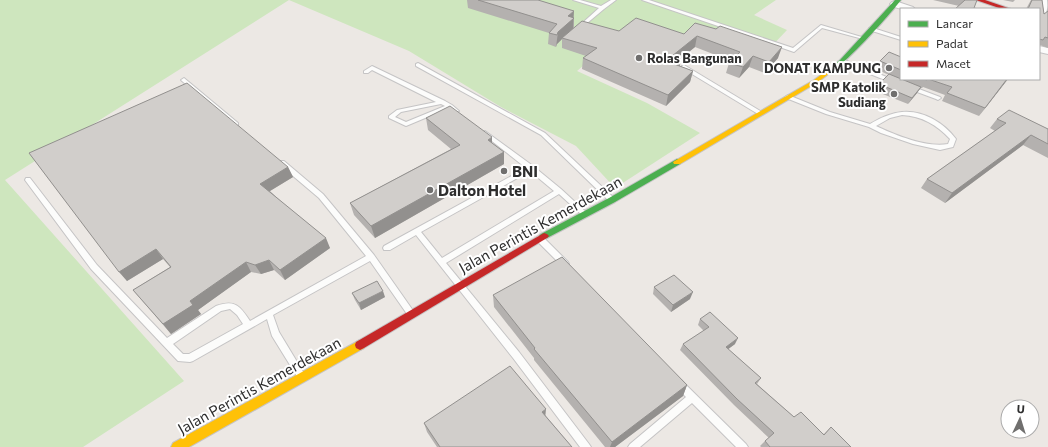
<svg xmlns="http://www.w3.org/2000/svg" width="1048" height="447" font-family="Commissioner,sans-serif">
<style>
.green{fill:#cee6be}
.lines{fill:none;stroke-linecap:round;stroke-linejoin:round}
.lane-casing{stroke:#c5c4c5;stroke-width:2}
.street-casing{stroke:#c5c4c5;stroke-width:2}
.fast-casing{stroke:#c5c4c5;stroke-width:2}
.slow-casing{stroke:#c5c4c5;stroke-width:2}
.jam-casing{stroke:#c5c4c5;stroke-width:2}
.lane{fill:#fcfcfb;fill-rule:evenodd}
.street{fill:#fcfcfb;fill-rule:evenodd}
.fast{fill:#4caf50;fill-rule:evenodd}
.slow{fill:#ffc107;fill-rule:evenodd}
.jam{fill:#c62828;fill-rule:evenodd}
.wall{fill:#b4b1af}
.shaded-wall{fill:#92908e}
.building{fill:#d1cecb;stroke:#92908e}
.poi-dot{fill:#706f6e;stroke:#fff;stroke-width:1.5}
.labels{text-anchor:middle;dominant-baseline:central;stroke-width:4;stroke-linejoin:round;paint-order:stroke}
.far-poi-label{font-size:13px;font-weight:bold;fill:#2e2e2e;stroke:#fff;text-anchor:end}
.poi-label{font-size:15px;font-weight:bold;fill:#2e2e2e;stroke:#fff;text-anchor:start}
.street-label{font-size:15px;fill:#2e2e2e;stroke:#fff}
</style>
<rect width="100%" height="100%" fill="#ece8e4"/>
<!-- green -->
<path class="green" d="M0 0H776L754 15 787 30 769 49 680 41 634 23 577 71 647 103 700 133 615 188 576 146 501 107 409 51 289 0 5 180 184 381 83 447H0Z"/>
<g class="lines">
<defs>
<g id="lane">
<path d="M573 0H580L601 6 611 0H616L604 9 580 29H578V27L599 8Z"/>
<path d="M642 0H649L793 48 821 25 865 38 863 39 822 28 794 52Z"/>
<path d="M869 28H873L901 37V40L869 30Z"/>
<path d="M842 59 894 80 895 81 894 82H890L840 62 839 61Z"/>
<path d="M418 63 545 133 614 198 615 200 614 202H610L541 135 416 66V64Z"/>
<path d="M684 65 762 112 763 113 760 115 758 114 682 68V66Z"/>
<path d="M372 66 445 101 452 105 459 111 456 113 449 108 406 126 389 118V116L397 110 436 102 372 70 368 73H364V71ZM441 104 445 106 406 122 395 117 401 112Z"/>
<path d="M184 78 238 123V125H234L182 81 181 80Z"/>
<path d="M911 86 940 97 941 98 938 100 936 99 909 89 908 88Z"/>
<path d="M788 95 830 112 870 124C880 118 891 113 902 112 923 110 944 123 956 139L953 147 940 150 913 144 881 133 869 127 826 114 786 98 785 97ZM902 115C922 116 937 125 950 139L948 144C927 148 895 135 876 126L890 118Z"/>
<path d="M485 131 533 166 561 189 587 213 584 216 582 215 559 194 446 263 519 352 589 444 591 447H580L513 358 416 235 390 250H384L383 248 384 246 526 168 483 134 482 133ZM530 171 554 191 442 258 421 232Z"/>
<path d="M280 161H284L323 194 374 255 414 312 413 314 410 315 407 314 370 261 273 315 279 332 305 375 304 378 301 379 298 378 272 336 267 319 193 361 190 362 178 361 91 269 25 180 26 178H30L97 265 167 338 216 306C235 299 240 306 250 321L366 256 319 198 280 165 279 163ZM230 309 237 315 243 324 189 354H183L173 344 221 311Z"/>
<path d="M540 236 543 237 568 262 569 264 568 266H562L537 241 536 239 537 237Z"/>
<path d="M678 379 681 380 746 444 748 447H736L692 403 640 447H628L630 444 686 397 675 386 674 383 675 380Z"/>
</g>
<g id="street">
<path d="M1037 0H1047C1048 7 1047 18 1039 20Z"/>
<path d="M895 1 913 7 915 9C906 9 897 10 890 4L892 2Z"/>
<path d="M1039 46 1048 48V54L1039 52Z"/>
</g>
<g id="fast">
<path d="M895 0H901C892 12 838 74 827 72V70L840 60Z"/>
<path d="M677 159 680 160 681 162 680 164 615 202 547 238H541L539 236 541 234 609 198Z"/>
</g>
<g id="slow">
<path d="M829 69 831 70V72L818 82 680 164H674L673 162 814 80Z"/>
<path d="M360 340 364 342 365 345 364 348 189 447H171L173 443Z"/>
</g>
<g id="jam">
<path d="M976 0H985L1011 9H1002Z"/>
<path d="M544 233 547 234 549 236 547 238 364 348 360 350 356 348 355 345 356 342Z"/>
</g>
</defs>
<!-- lane casing -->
<use href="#lane" class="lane-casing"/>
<!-- street casing -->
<use href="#street" class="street-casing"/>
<!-- fast casing -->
<use href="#fast" class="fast-casing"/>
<!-- slow casing -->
<use href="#slow" class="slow-casing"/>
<!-- jam casing -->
<use href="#jam" class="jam-casing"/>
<!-- lane -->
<use href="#lane" class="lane"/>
<!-- street -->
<use href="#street" class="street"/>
<!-- fast -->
<use href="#fast" class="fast"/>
<!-- slow -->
<use href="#slow" class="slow"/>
<!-- jam -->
<use href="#jam" class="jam"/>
</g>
<!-- wall -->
<g class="wall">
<path d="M467 0H538L574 18V28L619 31 684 34 695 23 778 58 765 73 749 67 739 78 726 73 729 63 731 61 695 47 680 59V66L693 71 690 82 666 106 582 69 583 58 586 56 562 48V39L557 44 556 47 548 44 549 33 468 8Z"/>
<path d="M933 0H977L959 6Z"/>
<path d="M1003 0H1015L1013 2Z"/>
<path d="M1031 0H1042L1044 14 1047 12 1048 8V48L1040 45 1039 46V9H1026Z"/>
<path d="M901 57V79H1008L979 116 942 101 945 95 923 87 922 88H921L917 93 908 104 875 91 879 84 889 75 876 69 880 61Z"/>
<path d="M426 118 492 143 504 152V164L375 238 354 215 350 203 451 149 428 130Z"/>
<path d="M997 119 1048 129V158L1023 145 945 203 921 188 927 179 995 131 990 128Z"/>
<path d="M29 153 288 167 293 177 270 191 330 248 285 280 274 270 261 274 251 272 198 310 201 314 171 334 133 290 170 267 163 259 127 281Z"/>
<path d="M654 287 690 299 671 312 653 294Z"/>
<path d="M352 293 385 297 361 310 355 300Z"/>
<path d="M493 295 687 385 683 396 615 447H605L534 360V358L494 307Z"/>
<path d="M700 319 735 344 728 349 761 378 757 384 794 417 824 434 831 427 851 447H761L760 446 765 441 769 438 734 405 680 350 683 344 704 331 698 325Z"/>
<path d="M545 415 572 447H437L427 432 424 423Z"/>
</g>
<!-- shaded-wall -->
<g class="shaded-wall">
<path d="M574 11 573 29 562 38V39L557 44 556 47 558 32 568 16Z"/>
<path d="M697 36 695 47 675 63 681 59 679 70 671 75 672 56Z"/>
<path d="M782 47 778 58 765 73 769 62Z"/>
<path d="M753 56 749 67 739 78 743 67Z"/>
<path d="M693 71 690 82 666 106 668 95Z"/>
<path d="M1007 79H1008L979 116 985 108Z"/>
<path d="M921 87 917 93 908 104 912 98Z"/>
<path d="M1031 135 1023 145 945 203 952 193Z"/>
<path d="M492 137V150L488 140Z"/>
<path d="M504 152V164L375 238 371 226Z"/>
<path d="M288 167 293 177 265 194 260 184Z"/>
<path d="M326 238 330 248 285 280 280 270Z"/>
<path d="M156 249 163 259 127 281 119 272Z"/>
<path d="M269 260 274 270 261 274 255 265Z"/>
<path d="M246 262 251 272 198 310 201 314 171 334 163 324 190 301Z"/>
<path d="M383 291 385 297 361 310 359 303Z"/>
<path d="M693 292 690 299 671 312 673 305Z"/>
<path d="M738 338 735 344 723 353 726 347Z"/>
<path d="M687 385 683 396 615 447H610L612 442Z"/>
<path d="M546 409 545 419 542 412Z"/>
</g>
<!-- building -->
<g class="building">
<path d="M478 0H538L574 11 568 16 574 18 558 32 557 35 549 33 557 24Z"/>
<path d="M965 0H977L974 8 978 9H955Z"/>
<path d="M1032 0H1042L1044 14 1048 11V38L1045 37 1043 40 1039 39V9H1028Z"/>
<path d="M636 18 684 34 695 23 716 29 720 26 782 47 769 62 753 56 743 67 729 63 740 52 697 36 672 56 681 59 674 64 693 71 668 95 583 58 597 48 562 38 582 21 619 31Z"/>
<path d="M889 52 901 57V70L880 61Z"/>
<path d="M889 74 921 87 912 98 879 84Z"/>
<path d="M923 79H1007L985 108 947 93 952 87 928 79 927 80Z"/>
<path d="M187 83 288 167 260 184 326 238 280 270 269 260 255 265 246 262 190 301 193 305 163 324 133 290 171 267 156 249 119 272 29 153Z"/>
<path d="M450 106 492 137 488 140 504 152 371 226 350 203 460 145 426 118Z"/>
<path d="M1009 110 1048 129V144L1031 135 952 193 927 179 1006 123 997 119Z"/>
<path d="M562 257 687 385 612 442 534 349 535 348 493 295Z"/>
<path d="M674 275 693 292 673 305 654 287Z"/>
<path d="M377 281 383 291 359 303 352 293Z"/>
<path d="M710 312 738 338 726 347 761 378 755 383 794 417 801 412 824 435 831 427 851 447H770L765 441 774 433 737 399 683 344 709 327 700 319Z"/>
<path d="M510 366 546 409 542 412 572 447H440L424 423Z"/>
</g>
<!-- markers -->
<g class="poi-dot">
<circle cx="639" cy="58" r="4"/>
<circle cx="889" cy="68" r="4"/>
<circle cx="894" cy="94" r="4"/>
<circle cx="504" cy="171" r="4"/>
<circle cx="430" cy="190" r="4"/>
</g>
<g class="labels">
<!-- far-poi labels -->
<g class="far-poi-label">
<text x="647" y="58" text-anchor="start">Rolas Bangunan</text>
<text x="881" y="68">DONAT KAMPUNG</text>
<text x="886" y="87">SMP Katolik<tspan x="886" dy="15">Sudiang</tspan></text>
</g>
<!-- poi labels -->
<g class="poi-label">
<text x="512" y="171">BNI</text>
<text x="438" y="190">Dalton Hotel</text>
</g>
<!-- street labels -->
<g class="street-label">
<text transform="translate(540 224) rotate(-29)">Jalan Perintis Kemerdekaan</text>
<text transform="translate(259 385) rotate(-29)">Jalan Perintis Kemerdekaan</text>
</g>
</g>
<!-- legend -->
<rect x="900" y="8" width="140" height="72" fill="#ffffff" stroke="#ababab"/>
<rect x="908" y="21" width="20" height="6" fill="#4caf50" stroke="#ababab"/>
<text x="936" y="28" font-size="12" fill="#2e2e2e">Lancar</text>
<rect x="908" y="41" width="20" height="6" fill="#ffc107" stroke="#ababab"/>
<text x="936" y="48" font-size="12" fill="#2e2e2e">Padat</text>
<rect x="908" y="61" width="20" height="6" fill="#c62828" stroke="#ababab"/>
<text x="936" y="68" font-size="12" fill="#2e2e2e">Macet</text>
<!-- north arrow -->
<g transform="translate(1020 419) rotate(4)"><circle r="19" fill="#ffffff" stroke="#ababab"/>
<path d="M0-3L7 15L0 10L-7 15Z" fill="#706f6e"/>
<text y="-6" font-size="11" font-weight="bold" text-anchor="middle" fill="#2e2e2e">U</text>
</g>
</svg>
